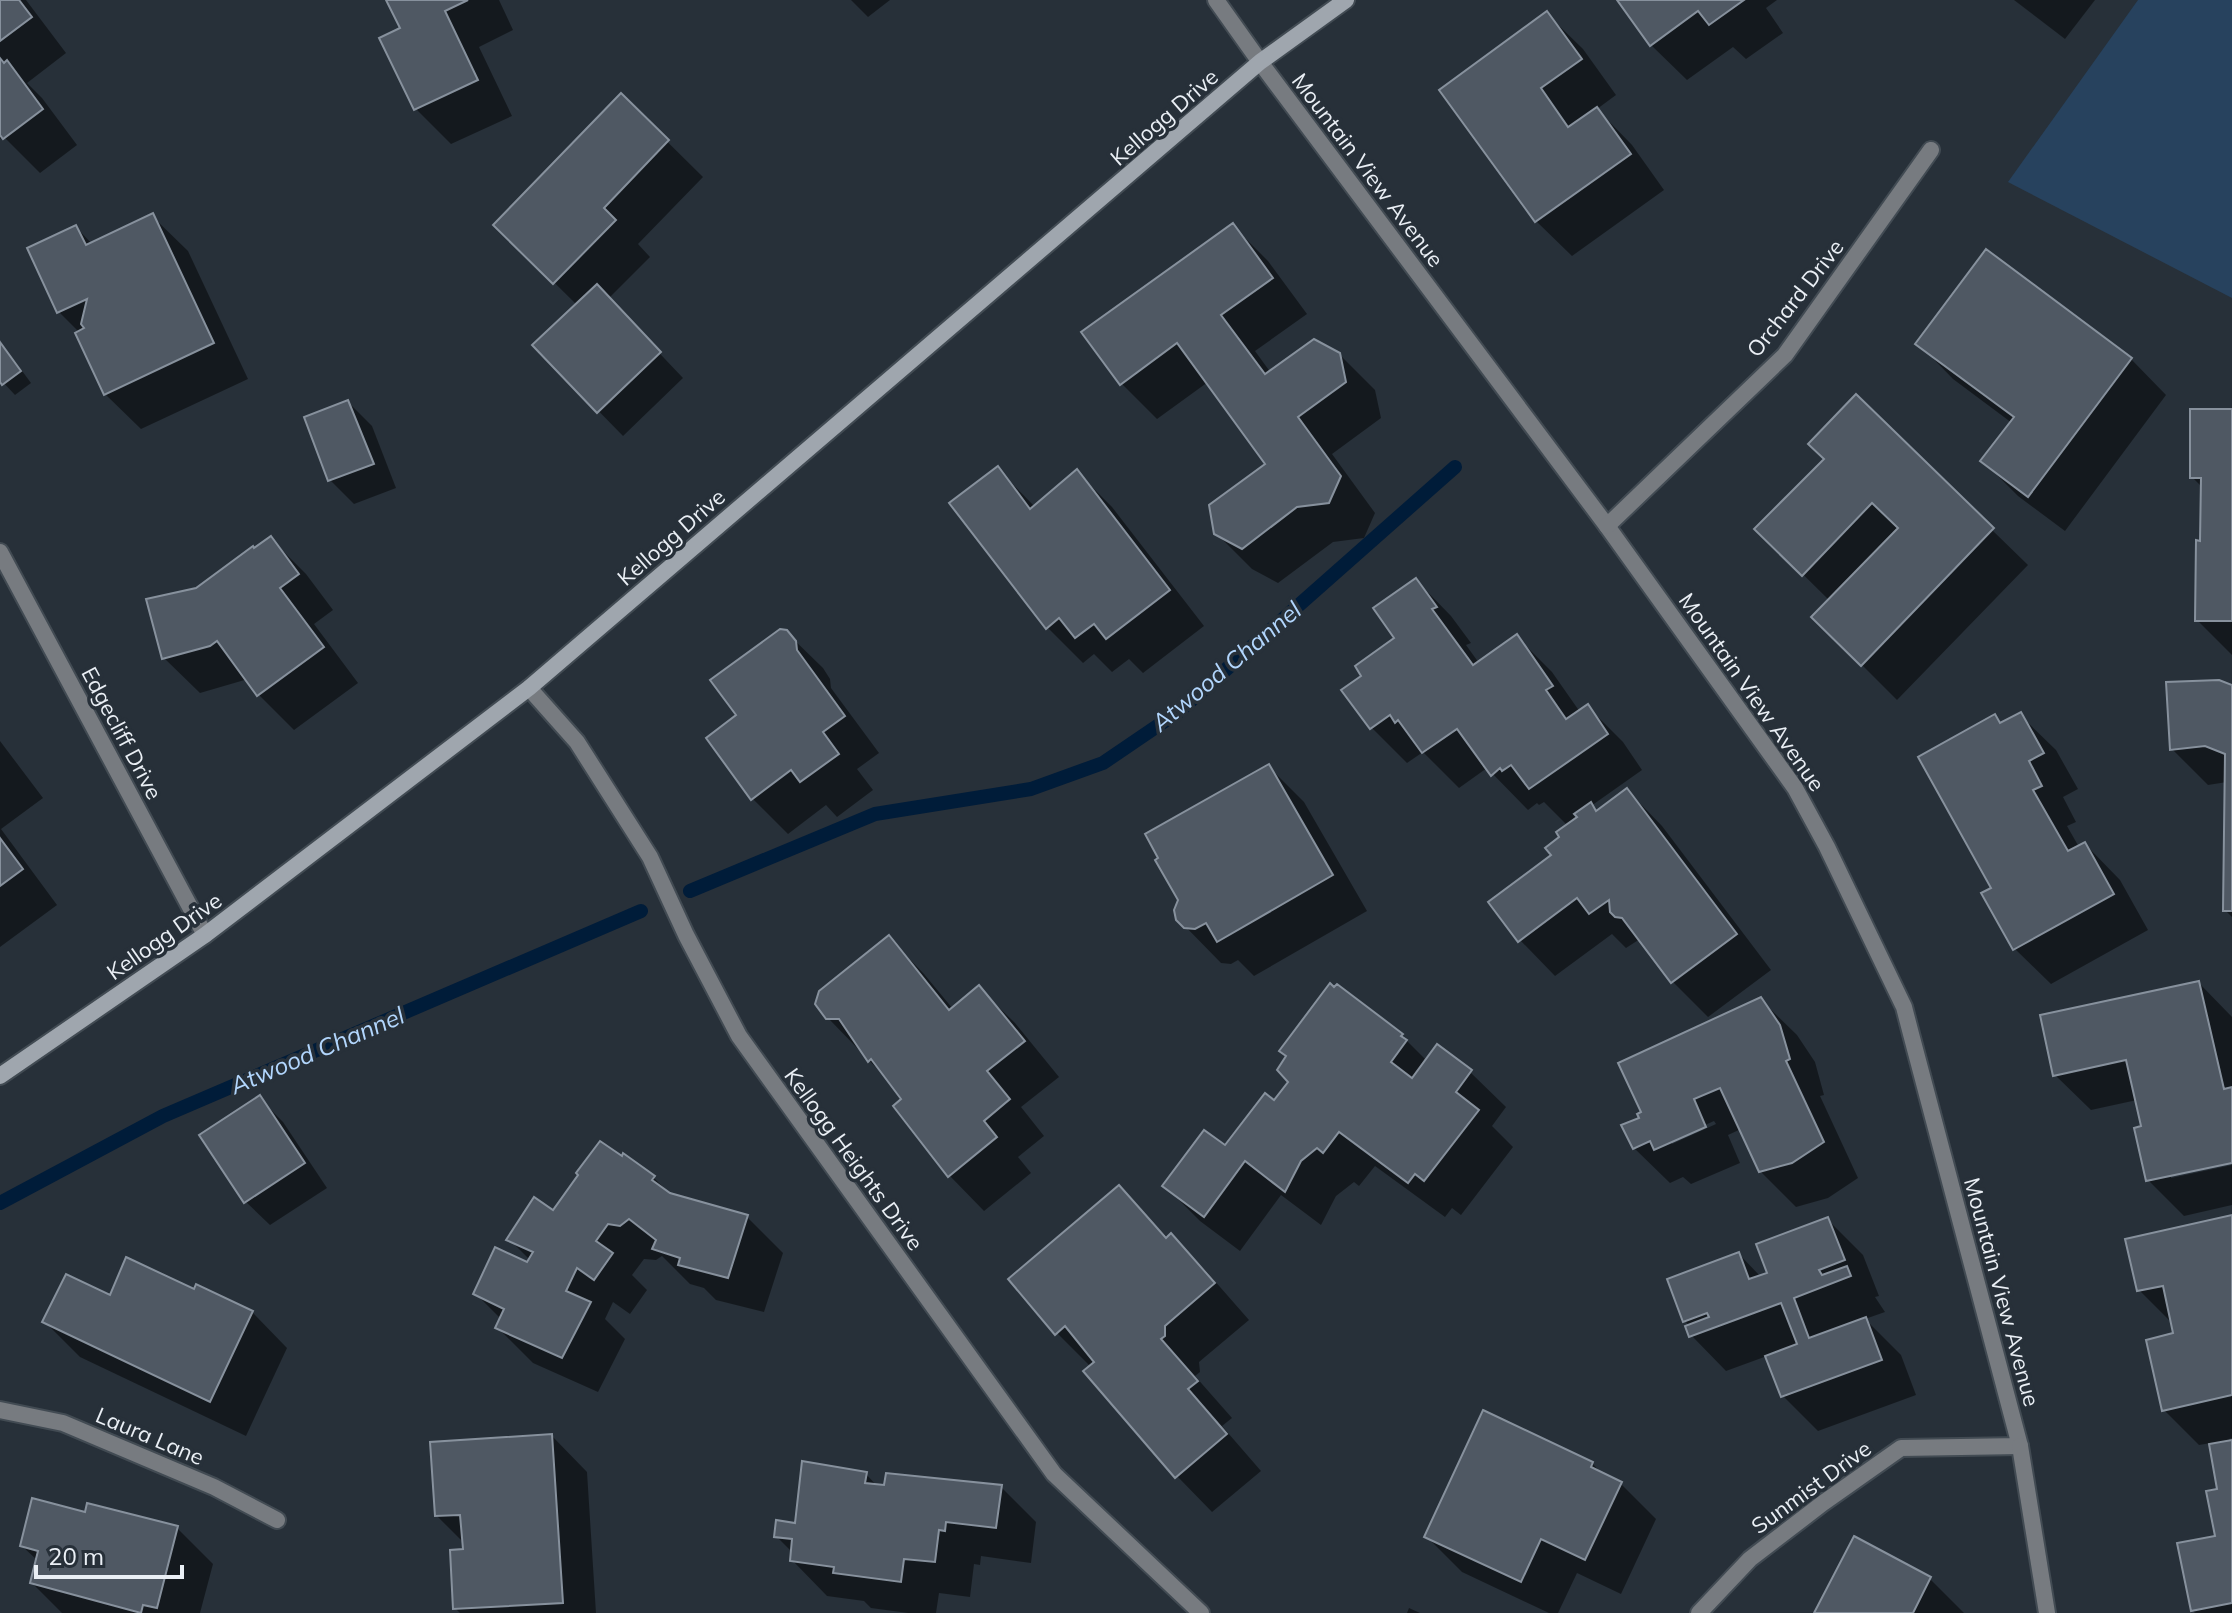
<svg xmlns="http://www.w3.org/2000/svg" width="2232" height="1613" font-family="Mulish,sans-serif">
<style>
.green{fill:#27425e}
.shadow{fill:#0007;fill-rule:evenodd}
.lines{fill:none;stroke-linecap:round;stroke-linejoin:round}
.stream{stroke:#001c39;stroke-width:14}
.building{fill:#4f5863;stroke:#87919d;stroke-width:2}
.minor-casing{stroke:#424b53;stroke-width:20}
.tertiary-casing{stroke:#424b53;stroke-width:20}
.secondary-casing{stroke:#424b53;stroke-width:20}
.minor{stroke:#777b80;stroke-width:16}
.tertiary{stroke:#777b80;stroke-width:16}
.secondary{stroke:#9fa6ae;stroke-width:16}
.labels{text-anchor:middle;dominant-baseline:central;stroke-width:7;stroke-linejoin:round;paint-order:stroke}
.street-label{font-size:22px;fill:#eaeff5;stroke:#273039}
.water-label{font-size:24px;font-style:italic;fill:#b2d6fd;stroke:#273039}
</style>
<rect width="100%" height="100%" fill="#273039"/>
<!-- green -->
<path class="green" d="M2138 0H2232V298L2008 182Z"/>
<!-- shadow -->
<g class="shadow">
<path d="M0 0H26L66 53 27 83 42 98 77 145 40 173 3 136 0 139Z"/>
<path d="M389 0H499L513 30 479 47 512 116 451 144 416 109 403 29Z"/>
<path d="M851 0H890L868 17Z"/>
<path d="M1619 0H1777L1766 8 1783 33 1746 59 1733 47 1687 80 1651 45Z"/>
<path d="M2014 0H2095L2065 39Z"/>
<path d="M1547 14 1583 49 1616 95 1597 109 1632 145 1664 190 1572 256 1536 221 1441 90Z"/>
<path d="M621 96 703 177 638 244 650 257 608 299 683 378 623 436 535 346 577 305 495 224Z"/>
<path d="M152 216 188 251 248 379 141 429 105 394 80 333 59 312 76 227 92 244Z"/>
<path d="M1232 225 1268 261 1307 314 1255 351 1271 373 1339 354 1375 390 1381 418 1332 454 1375 513 1364 538 1333 542 1278 583 1252 569 1216 533 1268 464 1208 382 1157 419 1121 383Z"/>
<path d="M0 341 31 383 15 395 0 379Z"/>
<path d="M1918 343 2131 359 2166 395 2065 531 2018 496 1983 461 2012 423 1953 379Z"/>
<path d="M348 402 372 426 396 488 354 504 330 480Z"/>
<path d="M2232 411V655L2197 620 2203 488 2192 477Z"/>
<path d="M1826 459 1992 530 2028 565 1897 700 1814 617 1830 601 1757 529Z"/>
<path d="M998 469 1036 508 1077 472 1112 507 1204 626 1143 673 1129 659 1112 672 1094 654 1083 663 1047 627Z"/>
<path d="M271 539 306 574 333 610 314 624 358 683 294 730 259 695 248 679 200 693 164 658 197 590Z"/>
<path d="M1416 580 1451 616 1471 643 1466 645 1479 663 1516 636 1552 672 1580 712 1587 706 1623 742 1642 770 1591 806 1598 812 1627 790 1662 826 1771 970 1708 1017 1672 981 1640 939 1626 948 1612 934 1555 976 1520 940 1568 826 1544 802 1539 805 1537 803 1528 810 1487 768 1459 788 1423 752 1407 763 1372 728 1364 676 1397 639Z"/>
<path d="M786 632 823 668 830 679 831 688 879 753 857 769 873 790 837 817 826 805 788 834 752 798 739 716Z"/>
<path d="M2232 687V917L2225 910 2227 782 2208 785 2172 749Z"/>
<path d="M2020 715 2056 750 2078 789 2063 797 2076 822 2067 826 2079 847 2085 844 2120 880 2148 930 2051 984 2015 949 1994 889 1995 717 2002 724Z"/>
<path d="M0 741 43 798 1 829 57 905 0 947Z"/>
<path d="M1269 767 1304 802 1367 911 1254 976 1238 960 1231 964 1221 963 1178 919Z"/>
<path d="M889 938 924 974 953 1009 979 988 1015 1023 1059 1077 1021 1107 1044 1136 1018 1157 1031 1173 984 1211 949 1175 892 1084 828 1018Z"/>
<path d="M2199 983 2232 1017V1161L2171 1174V1178L2232 1165V1205L2184 1216 2148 1180 2143 1127 2137 1100 2091 1110 2055 1075Z"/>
<path d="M1337 987 1402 1036 1427 1061 1470 1072 1506 1107 1492 1126 1513 1147 1461 1215 1452 1208 1445 1217 1375 1166 1359 1186 1354 1182 1336 1196 1321 1225 1281 1195 1240 1251 1200 1221 1164 1185 1225 1148 1274 1103 1291 1082Z"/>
<path d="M1761 1000 1797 1035 1815 1062 1824 1095 1820 1096 1858 1178 1828 1198 1796 1207 1760 1171 1741 1129 1728 1135 1740 1163 1691 1184 1683 1177 1670 1183 1634 1148 1642 1119ZM1714 1121 1716 1124 1672 1144V1140Z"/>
<path d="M259 1098 283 1122 327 1188 270 1225 245 1201Z"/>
<path d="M654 1178 672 1196 747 1217 783 1253 764 1312 716 1300 704 1288 690 1284 662 1256 656 1260 644 1259 632 1275 647 1290 630 1314 613 1302 605 1319 625 1339 598 1392 533 1363 497 1327 501 1319 475 1293 527 1265 530 1260 509 1239 554 1213Z"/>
<path d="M1119 1188 1168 1238 1171 1235 1206 1271 1249 1320 1199 1362 1200 1372 1195 1376 1232 1418 1222 1426 1261 1471 1212 1512 1177 1476 1086 1371 1091 1367 1057 1333Z"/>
<path d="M2232 1217V1438L2229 1439 2232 1442V1613H2195L2192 1610 2218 1537 2219 1490 2211 1443 2199 1445 2164 1410 2176 1335 2174 1325 2139 1290Z"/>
<path d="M1828 1220 1863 1255 1879 1296 1875 1297 1885 1312 1865 1319 1901 1355 1916 1395 1818 1431 1783 1396 1767 1356 1726 1371 1691 1335 1690 1326 1685 1321 1739 1254 1761 1277 1769 1274Z"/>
<path d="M195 1292 252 1312 287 1348 246 1436 80 1357 45 1322 111 1298Z"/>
<path d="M552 1436 587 1472 596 1613H460L455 1608 464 1543 437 1516Z"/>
<path d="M1592 1463 1604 1476 1621 1484 1656 1519 1621 1594 1577 1573 1558 1613H1549L1462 1572 1427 1537Z"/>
<path d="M866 1474 878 1487H1001L1036 1522 1031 1563 981 1556 980 1565 974 1564 970 1597 939 1593 936 1613H908L871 1608 864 1601 827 1596 792 1560 793 1553 776 1536 796 1525Z"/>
<path d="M86 1515 177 1528 213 1564 200 1613H62L32 1583 38 1561 22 1546Z"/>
<path d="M1855 1539 1930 1579 1964 1613H1816Z"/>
<path d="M1409 1608 1420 1613H1407Z"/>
</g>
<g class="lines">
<!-- stream -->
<g class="stream">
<path d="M690 891 875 814 1031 789 1103 763 1178 712 1455 467"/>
<path d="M0 1203 163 1116 641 911"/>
</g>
</g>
<!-- building -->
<g class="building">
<path d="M0 0H19L32 17 0 41Z"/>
<path d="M386 0H468L445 11 478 80 414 110 379 38 400 28Z"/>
<path d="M1617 0H1744L1709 25 1698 11 1650 46Z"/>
<path d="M1547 11 1582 59 1541 88 1568 127 1597 107 1631 154 1535 222 1439 90Z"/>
<path d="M0 58 4 63 7 60 43 109 3 139 0 135Z"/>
<path d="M621 93 669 140 604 208 616 220 553 284 493 225Z"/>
<path d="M153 213 214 343 104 395 75 333 84 328 81 324 87 299 57 313 27 248 76 225 86 245Z"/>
<path d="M1233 223 1273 278 1221 315 1265 374 1314 339 1340 353 1346 382 1298 417 1341 476 1329 503 1297 507 1242 549 1214 534 1209 505 1265 464 1177 343 1120 385 1081 332Z"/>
<path d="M1986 249 2132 358 2028 497 1980 461 2014 417 1915 344Z"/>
<path d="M597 284 661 352 597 413 532 345Z"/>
<path d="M0 342 21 371 2 385 0 382Z"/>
<path d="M1856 394 1994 528 1861 666 1811 617 1898 528 1872 503 1802 576 1754 529 1824 459 1808 444Z"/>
<path d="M348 400 374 464 328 481 304 417Z"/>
<path d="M2190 409H2232V621H2195L2196 540 2200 541 2201 478H2190Z"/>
<path d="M998 466 1030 509 1077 469 1170 590 1106 639 1094 624 1075 638 1059 618 1046 629 949 503Z"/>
<path d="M271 536 299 574 280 588 324 647 257 696 217 641 210 646 162 659 146 599 196 588 253 546 254 548Z"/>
<path d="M1416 578 1437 607 1432 609 1473 665 1517 634 1553 686 1546 690 1566 719 1588 704 1608 734 1529 789 1511 765 1502 771 1500 768 1491 776 1457 729 1422 753 1398 720 1395 723 1390 715 1370 729 1341 690 1361 676 1355 666 1394 638 1373 608Z"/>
<path d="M780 629 787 630 796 641 797 650 845 716 823 732 839 754 800 782 791 770 751 800 706 738 736 715 710 680Z"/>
<path d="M2219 680 2232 685V911H2223L2225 754 2205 746 2170 750 2166 682Z"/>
<path d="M2021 712 2044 753 2029 761 2042 786 2033 790 2068 851 2085 842 2114 894 2013 950 1981 893 1991 888 1918 757 1995 714 2000 723Z"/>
<path d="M1269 764 1333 875 1217 942 1206 923 1195 929 1184 928 1176 920 1174 910 1178 900 1155 860 1158 858 1145 834Z"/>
<path d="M1627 788 1737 934 1671 983 1622 918 1615 917 1610 912 1609 900 1589 914 1577 898 1518 942 1488 902 1551 855 1545 848 1559 837 1556 832 1577 817 1574 814 1591 802 1596 811Z"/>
<path d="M0 838 23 869 0 886Z"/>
<path d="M889 935 949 1010 979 985 1025 1041 987 1071 1010 1099 984 1121 997 1137 948 1177 893 1106 901 1099 871 1059 868 1062 839 1019H826L815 1004 819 991Z"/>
<path d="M2199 981 2224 1089 2232 1087V1163L2146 1181 2134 1128 2141 1126 2126 1060 2053 1076 2040 1015Z"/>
<path d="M1330 983 1334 987 1337 984 1403 1034 1401 1036 1407 1040 1391 1062 1412 1078 1437 1044 1472 1070 1456 1092 1479 1110 1424 1181 1415 1174 1408 1183 1339 1132 1323 1153 1317 1148 1301 1161 1285 1192 1245 1161 1204 1217 1162 1186 1204 1130 1225 1145 1265 1093 1274 1100 1288 1082 1277 1070 1286 1056 1279 1051Z"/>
<path d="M1761 997 1780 1025 1790 1059 1786 1061 1824 1142 1792 1163 1759 1172 1720 1088 1694 1099 1706 1127 1654 1150 1650 1141 1633 1149 1621 1125 1639 1118 1637 1114 1641 1112 1618 1063Z"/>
<path d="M260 1095 305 1163 244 1203 199 1135Z"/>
<path d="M600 1141 622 1156 623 1153 655 1176 652 1180 670 1193 748 1215 728 1278 678 1265 680 1258 652 1249 656 1240 629 1219 620 1226 608 1224 596 1241 613 1253 594 1280 577 1268 566 1291 591 1302 562 1358 495 1328 504 1309 473 1294 495 1247 527 1262 533 1252 506 1240 534 1197 553 1210 578 1175 576 1173Z"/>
<path d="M1119 1185 1166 1238 1171 1233 1215 1283 1165 1326V1336L1161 1339 1198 1381 1188 1389 1227 1434 1175 1478 1083 1371 1094 1362 1065 1326 1055 1335 1008 1279Z"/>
<path d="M2232 1215V1395L2162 1411 2146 1340 2173 1333 2163 1286 2137 1291 2125 1239Z"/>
<path d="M1828 1217 1845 1260 1819 1270 1822 1275 1847 1266 1851 1276 1794 1298 1809 1338 1866 1317 1882 1360 1781 1397 1765 1356 1797 1344 1781 1303 1689 1337 1685 1326 1709 1317 1707 1313 1683 1322 1667 1279 1739 1252 1749 1279 1767 1273 1756 1244Z"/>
<path d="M126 1257 194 1289 196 1284 253 1311 210 1402 42 1322 66 1274 110 1295Z"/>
<path d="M1483 1410 1593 1462 1591 1467 1622 1482 1585 1560 1541 1539 1521 1582 1424 1537Z"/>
<path d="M552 1434 563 1603 453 1609 450 1550 463 1549 460 1515 435 1516 430 1442Z"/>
<path d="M2232 1440V1603L2191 1611 2177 1543 2215 1536 2206 1491 2217 1489 2209 1444Z"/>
<path d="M802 1461 867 1472 865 1483 884 1485 886 1473 1002 1485 996 1528 946 1522 945 1531 939 1530 935 1562 904 1559 901 1582 833 1573 834 1567 790 1561 792 1539 774 1537 776 1520 795 1523Z"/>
<path d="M32 1498 85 1512 87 1503 178 1526 157 1608 143 1605 141 1613 30 1583 38 1551 20 1546Z"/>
<path d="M1854 1536 1931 1577 1913 1613H1814Z"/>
</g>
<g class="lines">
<defs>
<g id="minor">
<path d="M1260 62 1607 526 1795 788 1827 847 1904 1007 1911 1034 2020 1446 1901 1448 1823 1503 1750 1559 1699 1613"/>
<path d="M1607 526 1785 355 1931 150"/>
<path d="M0 552 205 935"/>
<path d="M529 688 577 742 650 857 686 935 739 1036 1054 1474 1201 1613"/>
<path d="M0 1410 63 1423 214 1487 277 1520"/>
</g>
<g id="tertiary">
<path d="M1216 0 1260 62"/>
<path d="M2020 1446 2047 1613"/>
</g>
<path id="secondary" d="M0 1076 205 935 529 688 1260 62 1346 0"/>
</defs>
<!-- minor casing -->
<use href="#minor" class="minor-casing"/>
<!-- tertiary casing -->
<use href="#tertiary" class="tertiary-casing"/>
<!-- secondary casing -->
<use href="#secondary" class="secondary-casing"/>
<!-- minor -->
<use href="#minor" class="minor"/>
<!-- tertiary -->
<use href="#tertiary" class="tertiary"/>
<!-- secondary -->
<use href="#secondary" class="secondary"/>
</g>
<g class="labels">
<!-- street labels -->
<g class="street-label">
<text transform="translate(1164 117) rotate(-41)">Kellogg Drive</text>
<text transform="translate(1368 170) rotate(53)">Mountain View Avenue</text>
<text transform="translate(1795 298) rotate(-52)">Orchard Drive</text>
<text transform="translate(671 537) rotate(-41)">Kellogg Drive</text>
<text transform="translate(1752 692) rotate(55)">Mountain View Avenue</text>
<text transform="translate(122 733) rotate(62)">Edgecliff Drive</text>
<text transform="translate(164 936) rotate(-35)">Kellogg Drive</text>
<text transform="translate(854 1159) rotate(54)">Kellogg Heights Drive</text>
<text transform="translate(2002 1292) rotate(75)">Mountain View Avenue</text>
<text transform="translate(150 1436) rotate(23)">Laura Lane</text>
<text transform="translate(1811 1487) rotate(-36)">Sunmist Drive</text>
</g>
<!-- water labels -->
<g class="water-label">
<text transform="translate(1226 666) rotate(-40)">Atwood Channel</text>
<text transform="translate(317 1050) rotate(-23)">Atwood Channel</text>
</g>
</g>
<!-- scale -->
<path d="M36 1565v12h146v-12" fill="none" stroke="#eaeff5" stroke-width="4"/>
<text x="48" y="1565" font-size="24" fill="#eaeff5" stroke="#273039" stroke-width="6" paint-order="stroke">20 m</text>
</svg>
